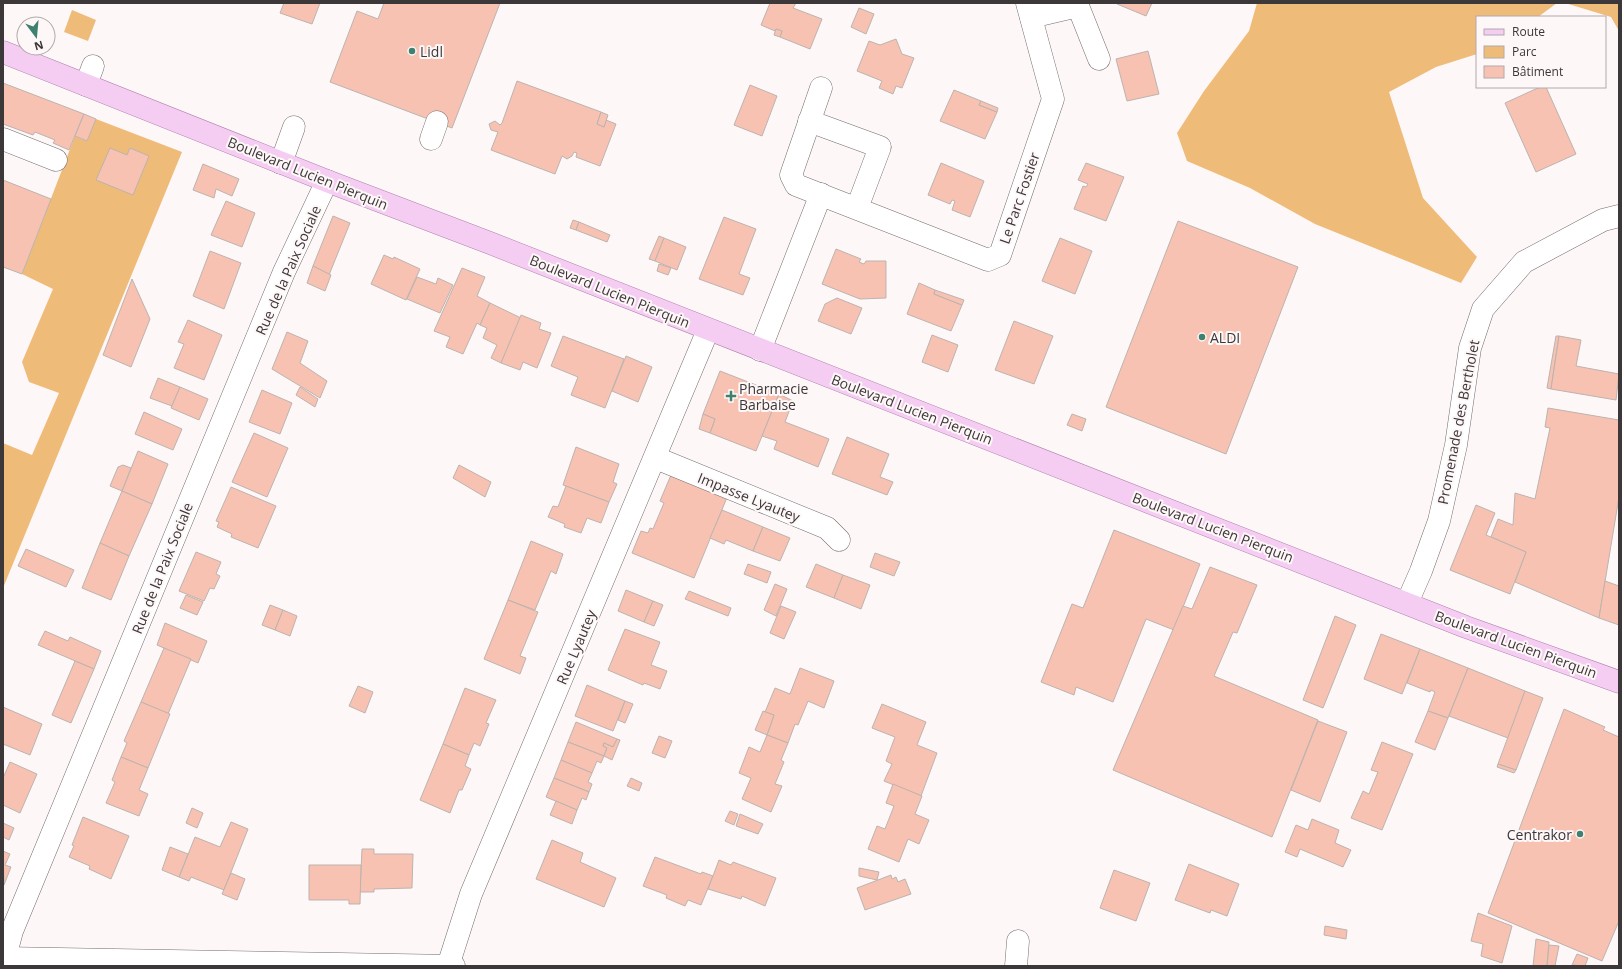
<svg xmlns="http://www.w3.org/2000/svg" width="1622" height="969" font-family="'Open Sans',sans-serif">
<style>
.green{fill:#efbb78}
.building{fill:#f7c2b1;stroke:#bdb3af}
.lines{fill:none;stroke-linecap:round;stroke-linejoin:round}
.minor-casing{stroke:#766c6e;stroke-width:23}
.major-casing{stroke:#b082ac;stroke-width:23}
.minor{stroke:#fff;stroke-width:22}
.major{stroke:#f5cdf3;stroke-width:22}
.poi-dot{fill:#3f8171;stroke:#fef7f8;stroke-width:1.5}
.labels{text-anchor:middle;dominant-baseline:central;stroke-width:4;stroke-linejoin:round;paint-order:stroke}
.poi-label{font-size:14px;fill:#3c3738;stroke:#fef7f8;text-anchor:start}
.street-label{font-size:14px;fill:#3c3738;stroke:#fef7f8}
</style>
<rect width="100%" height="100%" fill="#fef7f8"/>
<!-- green -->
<g class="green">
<path d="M1257 3H1557L1538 17H1477V54L1436 67 1389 92 1423 198 1477 257 1461 283 1315 224 1250 188 1187 161 1177 133 1204 91 1249 31Z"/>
<path d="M1565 3H1619V31L1611 17Z"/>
<path d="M72 10 96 20 88 41 64 32Z"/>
<path d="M96 119 182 152 3 588V443L32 455 59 393 29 382 22 362 53 289 22 274 75 136 87 141Z"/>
</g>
<!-- building -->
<g class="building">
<path d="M284 3H320L312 24 280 13Z"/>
<path d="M384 3H500L452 128 330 82 357 11 378 19Z"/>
<path d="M770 3H796L793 8 822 19 810 49 780 37 782 31 776 29 775 31 761 25Z"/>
<path d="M1117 3H1152L1146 16 1117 4Z"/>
<path d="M859 8 874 14 866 34 851 27Z"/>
<path d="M776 29 782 31 780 37 774 35Z"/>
<path d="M896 39 902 54 914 58 902 88 896 86 893 94 879 88 882 81 857 71 869 41 880 45Z"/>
<path d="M1148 51 1159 94 1127 101 1116 59Z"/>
<path d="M517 81 601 112 597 124 604 127 606 120 616 124 600 166 576 157 577 153 574 152 572 156 567 159 562 156 555 174 491 150 498 132 491 130 489 124 495 121 500 125 502 123Z"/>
<path d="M3 83 84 114 69 150 53 143 55 140 35 132 33 135 3 124Z"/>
<path d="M750 85 777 96 762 136 734 125Z"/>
<path d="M1540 87H1546L1576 154 1536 172 1505 103Z"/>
<path d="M954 90 981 101 979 105 997 112 985 139 940 121Z"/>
<path d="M981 101 998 108 997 112 979 105Z"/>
<path d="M601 112 608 115 604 127 597 124Z"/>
<path d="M84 114 96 119 87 141 75 136Z"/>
<path d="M110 148 127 155 130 148 149 156 133 195 96 180Z"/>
<path d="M941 163 984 181 970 217 952 210 955 201 952 200 950 204 928 195Z"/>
<path d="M1086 163 1124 177 1106 221 1074 209 1083 186 1086 187 1088 184 1078 180Z"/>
<path d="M203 164 239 179 232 196 216 189 214 198 193 190Z"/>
<path d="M3 180 51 199 22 274 3 267Z"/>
<path d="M226 201 255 213 242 247 211 235Z"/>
<path d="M333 216 350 223 329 275 313 266Z"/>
<path d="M724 217 756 229 739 274 750 278 743 295 699 279Z"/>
<path d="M573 220 579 222 576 230 570 228Z"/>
<path d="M1178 221 1298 267 1226 454 1106 407Z"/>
<path d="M579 222 610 235 607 242 576 230Z"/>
<path d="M659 236 664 238 655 261 649 259Z"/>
<path d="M664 238 686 247 677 270 655 261Z"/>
<path d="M1060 238 1092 251 1075 294 1042 281Z"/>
<path d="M836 249 861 259 859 262 864 264 866 261H886V298L860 299 822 284Z"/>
<path d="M210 251 241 263 224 309 193 296Z"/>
<path d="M384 255 393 259 394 257 420 269 406 300 371 284Z"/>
<path d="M659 264 671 268 668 275 657 271Z"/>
<path d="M313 266 331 275 325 291 307 283Z"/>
<path d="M462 268 485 277 477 296 490 303 480 325 477 323 463 354 446 347 450 337 434 331Z"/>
<path d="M417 277 436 284 438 278 453 285 440 313 407 299Z"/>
<path d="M132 279 150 319 131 367 103 355Z"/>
<path d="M919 283 935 290 934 294 962 305 951 331 907 314Z"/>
<path d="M935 290 964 300 962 305 934 294Z"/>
<path d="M837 298 862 308 851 334 818 321 825 304Z"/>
<path d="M490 303 521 318 501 363 491 358 497 345 483 338 487 328 480 325Z"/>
<path d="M521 315 541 323 539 329 551 333 537 368 523 362 520 370 501 363Z"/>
<path d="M188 320 222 335 204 380 174 368 184 344 178 342Z"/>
<path d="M1014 321 1053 336 1034 384 995 370Z"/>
<path d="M287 332 308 341 300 363 327 381 320 398 272 369Z"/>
<path d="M932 335 958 345 948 372 922 362Z"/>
<path d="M563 336 624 359 605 408 571 395 578 377 551 366Z"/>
<path d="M1556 336H1559L1551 389 1547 388Z"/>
<path d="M1559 336 1581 340 1576 366 1619 374 1616 400 1551 389Z"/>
<path d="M626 356 652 367 638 402 612 391Z"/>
<path d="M720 371 779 394 756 451 710 433 715 419 703 414Z"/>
<path d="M158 378 180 387 172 406 150 398Z"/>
<path d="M180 387 208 399 199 420 171 408Z"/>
<path d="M300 387 318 399 315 407 296 395Z"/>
<path d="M262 390 292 403 280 434 249 422Z"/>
<path d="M779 394 793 401 785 422 829 439 818 467 774 449 777 441 762 436Z"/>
<path d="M1548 408 1619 420V497L1599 618 1515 582 1526 552 1491 537 1498 519 1513 525 1515 493 1535 499 1550 428 1545 427Z"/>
<path d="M144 412 182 429 173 450 135 434Z"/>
<path d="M703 414 715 419 710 433 699 429Z"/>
<path d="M1072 414 1086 419 1082 431 1067 425Z"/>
<path d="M254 433 288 448 267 497 232 482Z"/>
<path d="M847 437 889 454 880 477 893 482 887 495 832 474Z"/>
<path d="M576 447 619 464 613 482 617 484 609 502 563 485Z"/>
<path d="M138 451 168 464 152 504 122 491Z"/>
<path d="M123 465 131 468 122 491 110 486 118 467Z"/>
<path d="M459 465 491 482 485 497 453 478Z"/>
<path d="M671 475 728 495 694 578 632 553 641 531 648 533 650 528 653 529 664 503 660 501Z"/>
<path d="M566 486 609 502 601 523 587 518 581 533 564 527 565 524 548 517 553 506 558 507Z"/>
<path d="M231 487 276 506 258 548 231 537 232 534 217 527 219 522 216 521Z"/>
<path d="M122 491 152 504 129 556 100 543Z"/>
<path d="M1476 505 1495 513 1486 535 1526 552 1510 594 1450 570Z"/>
<path d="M722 510 763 527 753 551 726 540 724 544 710 538Z"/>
<path d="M763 527 790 538 780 561 753 551Z"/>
<path d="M1114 530 1200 564 1174 630 1146 619 1113 702 1076 687 1074 695 1041 682 1072 604 1083 608Z"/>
<path d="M531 541 563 554 556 574 551 571 535 610 508 600Z"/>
<path d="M100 543 129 556 111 600 82 588Z"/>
<path d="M26 549 74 570 66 587 18 566Z"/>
<path d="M196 552 221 562 216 574 220 576 214 589 210 588 204 601 179 591Z"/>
<path d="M875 553 900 562 894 576 870 567Z"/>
<path d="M748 564 771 572 767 583 744 574Z"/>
<path d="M816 564 843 575 834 598 806 587Z"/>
<path d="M1210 567 1257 585 1237 633 1233 632 1214 676 1318 720 1272 837 1113 770 1183 606 1192 609Z"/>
<path d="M843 575 870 585 861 609 834 598Z"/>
<path d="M1605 581 1619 586V625L1599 618Z"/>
<path d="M775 584 787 589 776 616 764 610Z"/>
<path d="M626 590 653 601 644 622 618 611Z"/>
<path d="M689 591 731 608 728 616 685 599Z"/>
<path d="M186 595 203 602 197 615 180 608Z"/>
<path d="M508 600 538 612 520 656 526 658 520 674 484 659Z"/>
<path d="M653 601 663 605 654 626 644 622Z"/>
<path d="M270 605 283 610 275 630 262 625Z"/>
<path d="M781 606 796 612 784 639 770 633Z"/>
<path d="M283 610 297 616 290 636 275 630Z"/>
<path d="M1335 616 1356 625 1323 708 1303 700Z"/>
<path d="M165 623 207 641 198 663 157 645Z"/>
<path d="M625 629 660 642 651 665 667 671 660 689 644 683 643 685 608 670Z"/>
<path d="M45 631 68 641 70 637 101 651 94 669 38 645Z"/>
<path d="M1381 634 1420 649 1402 694 1364 679Z"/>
<path d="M164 648 191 659 168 714 141 702Z"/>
<path d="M1420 649 1468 668 1448 718 1428 711 1435 692 1431 690 1430 692 1407 683Z"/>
<path d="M75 661 94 669 71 723 52 715Z"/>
<path d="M800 668 834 681 824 708 808 701 798 725 795 724 788 743 767 735 774 715 765 712 775 688 790 694Z"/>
<path d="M1468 668 1525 691 1508 738 1449 716Z"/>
<path d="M587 685 625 701 613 731 575 716Z"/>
<path d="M358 686 373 692 365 713 349 706Z"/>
<path d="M465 688 496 700 486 723 489 724 480 746 474 743 469 755 443 744Z"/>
<path d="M1525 691 1543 698 1516 770 1498 764Z"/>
<path d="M625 701 633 704 625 723 618 720Z"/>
<path d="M141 702 170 714 148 768 121 757 127 743 124 741Z"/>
<path d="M882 704 926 722 917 745 937 753 921 796 884 781 892 764 886 761 895 737 872 728Z"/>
<path d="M3 707 42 724 30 755 3 744Z"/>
<path d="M1564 709 1605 727 1603 730 1619 737V921L1602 961 1488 913Z"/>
<path d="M763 711 774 715 767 735 755 730Z"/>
<path d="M1428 711 1448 718 1435 750 1415 742Z"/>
<path d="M1318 721 1347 732 1320 802 1291 790Z"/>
<path d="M576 722 617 739 613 747 604 743 603 746 607 748 604 756 568 742Z"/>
<path d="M767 735 788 743 781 760 784 762 775 784 782 786 771 812 742 799 751 778 739 773 749 747 760 752Z"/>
<path d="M659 736 672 741 665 758 652 753Z"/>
<path d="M617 739 620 740 612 760 604 756 607 748 603 746 604 743 613 747Z"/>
<path d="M568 742 604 756 601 763 597 761 592 773 561 760Z"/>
<path d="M1382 742 1413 754 1382 830 1351 818 1363 791 1369 794 1378 772 1371 770Z"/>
<path d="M443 744 469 755 465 766 471 769 462 790H459L450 813 420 800Z"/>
<path d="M121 757 148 768 139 790 148 794 139 816 106 803 115 782 112 780Z"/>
<path d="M561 760 592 773 588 782 592 784 589 792 554 778Z"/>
<path d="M10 762 37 774 20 813 3 805V778Z"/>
<path d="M1498 764 1516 770 1514 773 1497 767Z"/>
<path d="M554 778 589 792 586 800 582 798 577 810 546 797Z"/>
<path d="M631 778 642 783 639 791 627 786Z"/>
<path d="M893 784 922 796 915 814 929 820 919 844 908 839 899 862 868 849 877 826 885 829 894 806 886 803Z"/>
<path d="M556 801 577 810 572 824 550 815Z"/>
<path d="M192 808 203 813 197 828 186 823Z"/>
<path d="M730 811 738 814 734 825 725 821Z"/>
<path d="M740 814 763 824 758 834 736 826Z"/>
<path d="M83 817 129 836 111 879 89 869 90 866 69 857 74 846 72 845Z"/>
<path d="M1312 819 1339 830 1335 843 1351 850 1343 867 1300 849 1297 857 1285 852 1296 825 1308 830Z"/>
<path d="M231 822 248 829 224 890 191 877 189 881 179 877 195 837 220 847Z"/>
<path d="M3 823 14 828 9 840 3 837Z"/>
<path d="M552 840 583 853 580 862 616 878 604 907 536 879Z"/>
<path d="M170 847 188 854 179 877 162 870Z"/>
<path d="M362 849H374V854H413L412 888 374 889V892H360Z"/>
<path d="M3 851 10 854 5 865 11 867 4 885Z"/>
<path d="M655 857 701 874 702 872 713 876 701 905 688 900 685 906 666 898 667 895 643 886Z"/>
<path d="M719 860 731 865 733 862 776 878 765 906 742 896 741 899 708 889Z"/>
<path d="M1189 864 1239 884 1227 916 1211 910 1210 913 1175 900Z"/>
<path d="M309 865H361L360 904H349V900H309Z"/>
<path d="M859 868 879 872 877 880 859 876Z"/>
<path d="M1114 870 1150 883 1136 921 1100 908Z"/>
<path d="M231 873 245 879 237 900 222 894Z"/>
<path d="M891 875 892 879 896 877 898 882 905 879 911 894 865 910 857 888Z"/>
<path d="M1478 913 1512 926 1502 963 1481 956 1483 944 1471 941Z"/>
<path d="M1325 926 1347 930 1346 939 1324 935Z"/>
<path d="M1536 939 1549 942 1547 966H1533Z"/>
<path d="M1549 945 1559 946 1555 966H1547Z"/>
<path d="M1577 954 1588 958 1585 966 1572 965Z"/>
</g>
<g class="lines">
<defs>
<g id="minor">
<path d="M1078 6 1099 59"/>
<path d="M1031 17 1078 6V3"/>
<path d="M86 85 93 66"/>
<path d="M821 88 791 175 796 185 988 260 1000 255 1053 99 1027 3"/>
<path d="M809 121 880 147 857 208"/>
<path d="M3 139 56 160"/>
<path d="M431 139 437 122"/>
<path d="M281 163 294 127"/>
<path d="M760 350 821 194"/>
<path d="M656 458 827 528 839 540"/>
<path d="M1407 603 1421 571 1439 521 1456 445 1470 348 1483 309 1524 262 1603 220 1619 216"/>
<path d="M3 958 454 966"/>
<path d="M3 965 12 931 284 272 327 181"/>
<path d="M448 966 471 894 708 330"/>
<path d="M1016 966 1018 941"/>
</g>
<path id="major" d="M3 52 327 181 490 243 1466 627 1619 682"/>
</defs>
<!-- minor casing -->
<use href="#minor" class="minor-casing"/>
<!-- major casing -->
<use href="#major" class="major-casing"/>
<!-- minor -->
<use href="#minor" class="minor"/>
<!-- major -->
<use href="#major" class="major"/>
</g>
<!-- markers -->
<g class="poi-dot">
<circle cx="412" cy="51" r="4"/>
<circle cx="1202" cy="337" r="4"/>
<path d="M729 390h4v4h4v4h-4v4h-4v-4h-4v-4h4z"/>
<circle cx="1580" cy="834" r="4"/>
</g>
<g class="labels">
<!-- poi labels -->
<g class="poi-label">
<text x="420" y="51">Lidl</text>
<text x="1210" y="337">ALDI</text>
<text x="739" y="388">Pharmacie<tspan x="739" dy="16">Barbaise</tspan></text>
<text x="1572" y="834" text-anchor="end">Centrakor</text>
</g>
<!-- street labels -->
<g class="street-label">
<text transform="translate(308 173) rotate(22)">Boulevard Lucien Pierquin</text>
<text transform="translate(1019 198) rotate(-71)">Le Parc Fostier</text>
<text transform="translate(288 270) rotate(-66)">Rue de la Paix Sociale</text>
<text transform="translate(610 291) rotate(22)">Boulevard Lucien Pierquin</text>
<text transform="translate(912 409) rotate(21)">Boulevard Lucien Pierquin</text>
<text transform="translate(1458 422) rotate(-79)">Promenade des Bertholet</text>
<text transform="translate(749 497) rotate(22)">Impasse Lyautey</text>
<text transform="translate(1213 527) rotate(21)">Boulevard Lucien Pierquin</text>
<text transform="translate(162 568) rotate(-68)">Rue de la Paix Sociale</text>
<text transform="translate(1516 644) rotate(20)">Boulevard Lucien Pierquin</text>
<text transform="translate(576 647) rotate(-67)">Rue Lyautey</text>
</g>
</g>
<!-- border -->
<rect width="1622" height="969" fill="none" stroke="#3c3738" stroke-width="8"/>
<!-- legend -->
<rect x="1476" y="16" width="130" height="72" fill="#fef7f8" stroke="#b0aaab"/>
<rect x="1484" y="29" width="20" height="6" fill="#f5cdf3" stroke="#b0aaab"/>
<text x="1512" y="36" font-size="12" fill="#3c3738">Route</text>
<rect x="1484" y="46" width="20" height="12" fill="#efbb78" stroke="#b0aaab"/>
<text x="1512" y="56" font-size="12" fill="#3c3738">Parc</text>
<rect x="1484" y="66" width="20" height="12" fill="#f7c2b1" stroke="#b0aaab"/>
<text x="1512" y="76" font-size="12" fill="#3c3738">Bâtiment</text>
<!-- north arrow -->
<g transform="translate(36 36) rotate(164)"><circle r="19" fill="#fef7f8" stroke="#b0aaab"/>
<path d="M0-3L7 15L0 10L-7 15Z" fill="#3f8171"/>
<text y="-6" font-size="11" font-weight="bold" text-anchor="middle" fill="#3c3738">N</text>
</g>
</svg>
